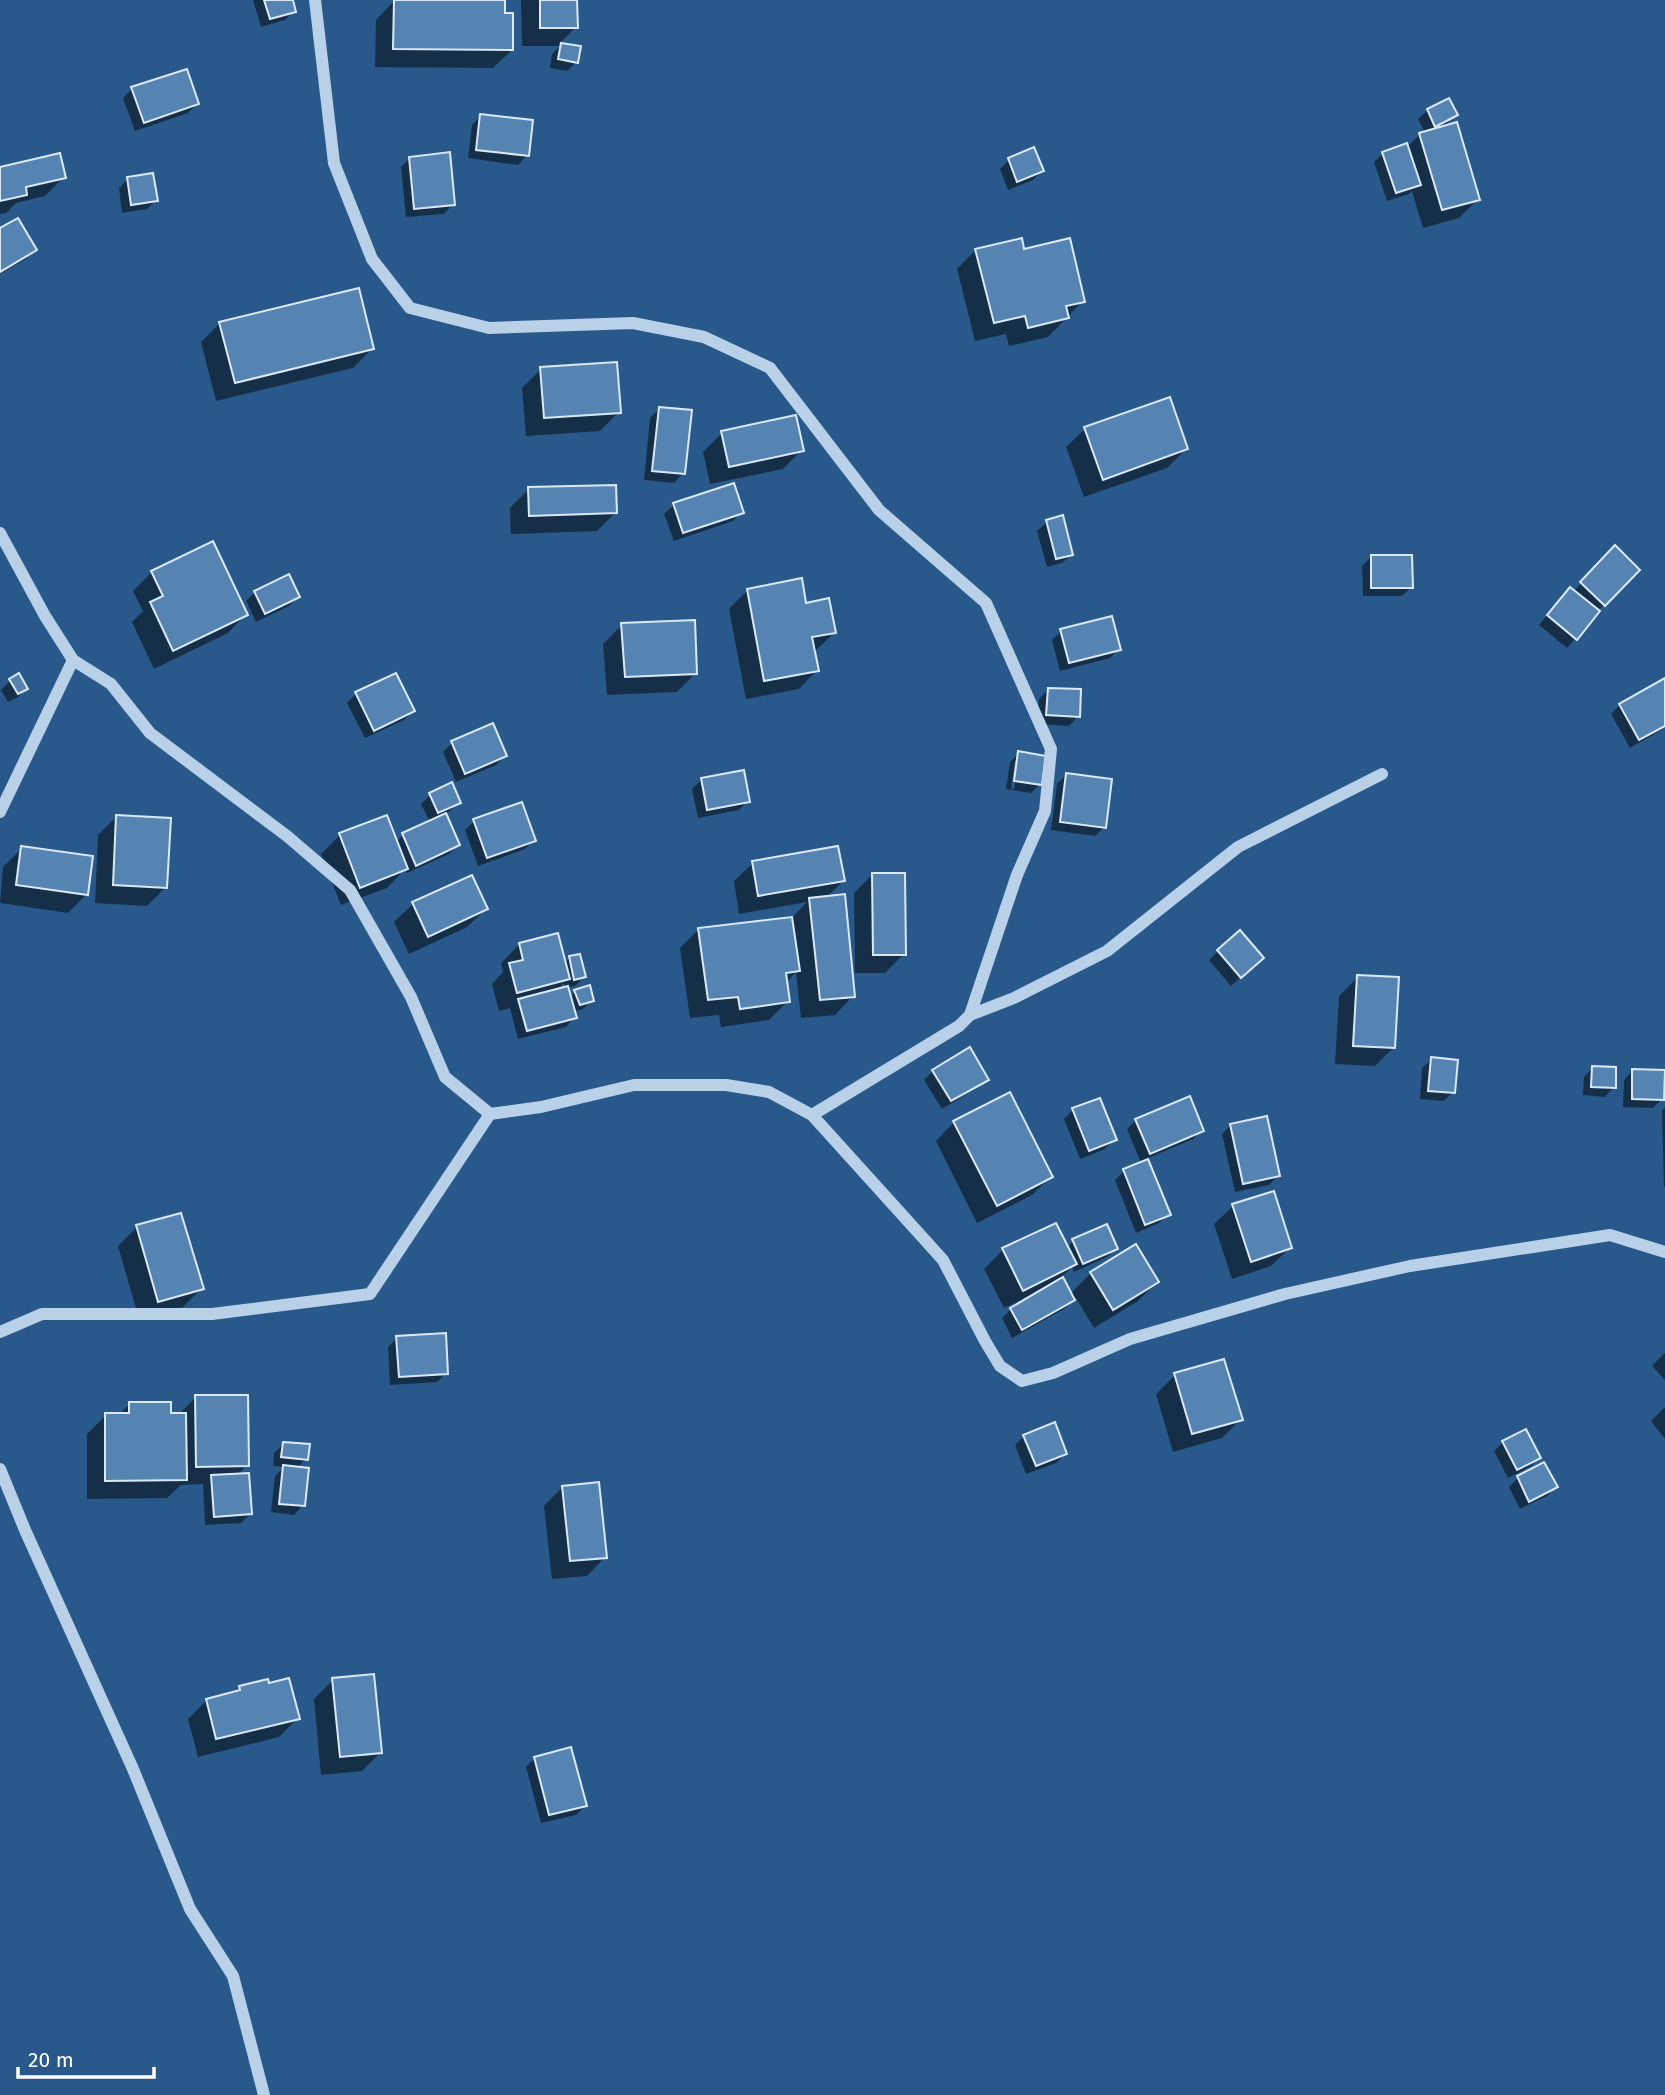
<svg xmlns="http://www.w3.org/2000/svg" width="1665" height="2095" font-family="'Fira Sans',sans-serif">
<style>
.shadow{fill:#0007;fill-rule:evenodd}
.building{fill:#5684b2;stroke:#dbe9f7;stroke-width:2}
.lines{fill:none;stroke-linecap:round;stroke-linejoin:round}
.minor{stroke:#b8d1e9;stroke-width:12}
</style>
<rect width="100%" height="100%" fill="#29598a"/>
<!-- shadow -->
<g class="shadow">
<path d="M253 0H291L294 11 285 20 261 27Z"/>
<path d="M521 0H575L576 27 559 44 579 47 576 62 567 71 550 68 552 54 560 46H522Z"/>
<path d="M394 1 512 50 493 68 375 67 376 20Z"/>
<path d="M132 89 197 104 188 113 135 131 123 98Z"/>
<path d="M1428 110 1456 115 1442 128 1478 199 1459 218 1423 228 1412 191 1409 194 1387 201 1374 162 1383 153 1406 148 1420 134 1425 133 1418 119Z"/>
<path d="M481 116 527 155 518 165 468 158 472 125Z"/>
<path d="M1033 150 1042 171 1033 180 1008 190 1000 169 1009 160Z"/>
<path d="M410 158 453 204 444 214 406 217 401 167Z"/>
<path d="M0 169 64 177 45 196 16 203 6 213 0 214Z"/>
<path d="M128 179 156 200 147 209 122 213 119 188Z"/>
<path d="M0 230 35 250 26 259 0 274Z"/>
<path d="M976 250 1023 251 1083 301 1048 337 1009 346 1006 334 975 341 957 269Z"/>
<path d="M220 323 372 349 353 368 216 401 201 342Z"/>
<path d="M541 369 619 412 600 431 526 436 522 388Z"/>
<path d="M659 409 683 473 674 483 644 480 650 418Z"/>
<path d="M1085 429 1186 449 1167 468 1084 497 1066 447Z"/>
<path d="M722 433 802 450 783 469 710 484 703 452Z"/>
<path d="M733 485 742 512 733 521 674 541 664 514 674 505Z"/>
<path d="M529 489 616 512 597 531 511 534 510 508Z"/>
<path d="M1047 522 1072 554 1062 563 1047 567 1037 531Z"/>
<path d="M1615 548 1638 570 1597 612 1567 648 1539 625 1561 598 1570 589 1573 592Z"/>
<path d="M1371 557 1411 587 1402 596H1363L1362 566Z"/>
<path d="M152 572 246 614 228 633 154 669 132 622 143 611 133 591Z"/>
<path d="M748 590 834 633 814 652 817 670 799 689 746 699 729 609Z"/>
<path d="M255 592 298 597 289 606 256 622 246 601Z"/>
<path d="M622 625 696 673 677 692 607 695 603 644Z"/>
<path d="M1061 631 1119 649 1110 658 1060 671 1052 640Z"/>
<path d="M1665 680V728L1630 748 1611 714 1620 705Z"/>
<path d="M10 681 26 689 17 698 8 702 1 690Z"/>
<path d="M1048 690 1078 716 1069 726 1038 724 1039 699Z"/>
<path d="M356 694 413 711 404 720 365 738 347 703Z"/>
<path d="M452 743 505 756 496 765 456 782 443 752Z"/>
<path d="M1019 753 1040 784 1031 793 1006 789 1010 762ZM1015 761H1019L1014 789H1011Z"/>
<path d="M743 772 748 801 739 810 698 818 692 789 701 780Z"/>
<path d="M1066 775 1104 827 1095 836 1051 830 1057 784Z"/>
<path d="M430 795 459 802 450 811 444 814 458 845 449 854 407 873 405 869 387 888 341 905 321 854 340 835 386 817 396 842 403 835 430 822 421 804Z"/>
<path d="M117 816 166 887 147 906 95 903 98 835Z"/>
<path d="M474 821 534 840 525 849 478 866 465 830Z"/>
<path d="M22 848 87 894 68 913 0 903 3 867Z"/>
<path d="M753 863 843 881 826 898 853 996 835 1015 801 1018 796 972 786 983 788 1001 769 1020 721 1027 719 1015 690 1018 680 948 699 929 791 919 807 902 739 914 734 881Z"/>
<path d="M873 874 904 954 885 973H855L854 893Z"/>
<path d="M413 904 486 909 467 927 409 954 394 922Z"/>
<path d="M520 944 564 963 570 958 584 977 575 986 567 988 569 997 575 992 592 1000 583 1009 573 1012 575 1017 566 1027 518 1039 510 1008 499 1011 492 984 503 972 501 963ZM564 983 566 989 556 991Z"/>
<path d="M1218 951 1252 967 1231 986 1209 960Z"/>
<path d="M1358 977 1394 1047 1375 1066 1335 1064 1339 996Z"/>
<path d="M1432 1059 1453 1092 1444 1101 1420 1099 1422 1068Z"/>
<path d="M1593 1068 1614 1087 1605 1097 1583 1095 1584 1077Z"/>
<path d="M1633 1070 1662 1099 1653 1108 1623 1107 1624 1080Z"/>
<path d="M933 1071 986 1079 977 1088 942 1109 924 1080Z"/>
<path d="M1665 1107V1187H1664L1662 1111Z"/>
<path d="M1073 1110 1114 1140 1105 1149 1080 1159 1064 1119Z"/>
<path d="M1136 1120 1202 1130 1193 1139 1146 1159 1169 1214 1159 1223 1136 1233 1115 1180 1124 1171 1141 1163 1127 1129Z"/>
<path d="M954 1122 1051 1177 1032 1195 977 1223 936 1141Z"/>
<path d="M1231 1125 1278 1176 1269 1185 1235 1192 1222 1134Z"/>
<path d="M1233 1206 1290 1248 1271 1266 1232 1279 1214 1224Z"/>
<path d="M137 1227 202 1288 183 1307 139 1319 118 1246Z"/>
<path d="M1073 1241 1116 1248 1107 1257 1074 1272 1072 1267 1061 1278 1070 1294 1091 1273 1157 1282 1138 1301 1094 1328 1076 1298 1064 1309 1012 1338 1002 1318 1011 1309 1023 1302 1022 1300 1004 1308 984 1269 1003 1250 1067 1248Z"/>
<path d="M397 1338 446 1373 437 1382 390 1385 388 1347Z"/>
<path d="M1665 1353V1380L1652 1366Z"/>
<path d="M1175 1375 1241 1419 1222 1438 1173 1452 1156 1394Z"/>
<path d="M196 1397 247 1465 237 1475 250 1514 241 1523 205 1525 203 1484 181 1485 167 1498 87 1499V1434L106 1415H118L130 1404 169 1415H178Z"/>
<path d="M1665 1407V1439L1651 1421Z"/>
<path d="M1024 1436 1065 1454 1056 1463 1026 1474 1015 1445Z"/>
<path d="M1503 1442 1539 1458 1530 1467 1508 1478 1494 1451Z"/>
<path d="M283 1444 306 1459 297 1468 303 1505 294 1515 271 1512 275 1476 284 1467 273 1466 274 1453Z"/>
<path d="M1544 1465 1556 1487 1547 1496 1520 1509 1509 1487 1518 1478Z"/>
<path d="M563 1487 605 1557 587 1576 552 1579 544 1506Z"/>
<path d="M333 1680 381 1752 362 1771 321 1775 314 1699Z"/>
<path d="M267 1685 298 1718 279 1737 198 1757 188 1719 207 1700 234 1693 240 1688Z"/>
<path d="M535 1758 585 1806 576 1815 541 1823 526 1767Z"/>
</g>
<!-- building -->
<g class="building">
<path d="M264 0H293L296 12 270 19Z"/>
<path d="M394 0H505V13H513V50L393 49Z"/>
<path d="M540 0H577L578 28H540Z"/>
<path d="M561 43 581 46 578 63 558 59Z"/>
<path d="M187 69 199 104 144 123 131 87Z"/>
<path d="M1449 98 1458 115 1435 127 1427 109Z"/>
<path d="M480 114 533 120 529 156 476 150Z"/>
<path d="M1457 122 1480 200 1442 210 1419 133Z"/>
<path d="M1407 143 1421 185 1396 193 1382 152Z"/>
<path d="M1034 147 1044 171 1017 182 1008 158Z"/>
<path d="M450 152 455 205 414 209 409 157Z"/>
<path d="M60 153 66 178 26 187 27 195 0 201V167Z"/>
<path d="M153 173 158 201 131 205 127 177Z"/>
<path d="M18 218 37 250 0 272V228Z"/>
<path d="M1022 238 1024 249 1070 238 1085 302 1066 306 1069 318 1028 328 1025 316 994 323 975 249Z"/>
<path d="M359 288 374 349 235 383 219 322Z"/>
<path d="M617 362 621 413 544 418 540 367Z"/>
<path d="M1170 397 1188 449 1103 480 1084 427Z"/>
<path d="M659 407 692 410 685 474 652 471Z"/>
<path d="M796 415 804 451 729 467 721 431Z"/>
<path d="M734 483 744 513 683 533 673 503Z"/>
<path d="M616 485 617 513 529 516 528 487Z"/>
<path d="M1063 515 1073 555 1056 559 1046 520Z"/>
<path d="M213 541 248 615 173 651 150 602 163 596 151 571Z"/>
<path d="M1615 545 1640 570 1605 606 1580 582Z"/>
<path d="M1371 555H1412L1413 588H1371Z"/>
<path d="M289 574 300 597 265 614 254 591Z"/>
<path d="M802 578 806 603 829 598 836 633 812 637 819 671 764 681 747 589Z"/>
<path d="M1570 587 1600 611 1577 640 1547 615Z"/>
<path d="M1112 616 1121 650 1069 663 1060 629Z"/>
<path d="M695 620 697 674 625 677 621 623Z"/>
<path d="M19 673 28 689 18 694 9 679Z"/>
<path d="M396 673 415 711 374 731 355 692Z"/>
<path d="M1665 678V726L1639 740 1619 704Z"/>
<path d="M1048 688 1081 689 1080 717 1046 715Z"/>
<path d="M493 723 507 756 465 774 451 741Z"/>
<path d="M1018 751 1046 756 1042 785 1014 781Z"/>
<path d="M744 770 750 802 707 810 701 778Z"/>
<path d="M1066 773 1112 779 1106 828 1060 822Z"/>
<path d="M452 782 461 803 438 813 429 793Z"/>
<path d="M522 802 536 841 487 858 473 819Z"/>
<path d="M446 813 460 845 416 866 402 833Z"/>
<path d="M116 815 171 818 167 888 113 885Z"/>
<path d="M387 815 408 869 360 888 339 833Z"/>
<path d="M21 846 93 856 88 895 16 885Z"/>
<path d="M838 846 845 881 758 896 752 861Z"/>
<path d="M872 873H905L906 955H873Z"/>
<path d="M472 875 488 909 428 937 412 902Z"/>
<path d="M845 894 855 997 820 1000 809 898Z"/>
<path d="M792 917 800 971 786 973 790 1002 740 1009 738 997 708 1000 698 928Z"/>
<path d="M1240 930 1264 958 1241 978 1217 950Z"/>
<path d="M558 933 570 979 517 993 509 963 523 960 519 943Z"/>
<path d="M580 954 586 977 574 980 569 956Z"/>
<path d="M1357 975 1399 977 1395 1048 1353 1046Z"/>
<path d="M590 985 594 1001 580 1005 574 990Z"/>
<path d="M568 986 577 1018 527 1031 518 999Z"/>
<path d="M970 1047 989 1080 951 1101 932 1070Z"/>
<path d="M1431 1057 1458 1060 1455 1093 1428 1091Z"/>
<path d="M1592 1066 1616 1067V1088L1591 1087Z"/>
<path d="M1632 1069 1665 1070 1664 1100 1632 1099Z"/>
<path d="M1010 1092 1053 1177 997 1206 953 1121Z"/>
<path d="M1190 1096 1204 1131 1150 1154 1135 1119Z"/>
<path d="M1100 1098 1117 1140 1089 1151 1072 1108Z"/>
<path d="M1267 1116 1280 1176 1243 1184 1230 1124Z"/>
<path d="M1148 1159 1171 1215 1145 1225 1123 1169Z"/>
<path d="M1274 1191 1292 1248 1251 1262 1232 1204Z"/>
<path d="M181 1213 204 1289 158 1302 136 1225Z"/>
<path d="M1056 1223 1077 1264 1023 1291 1002 1248Z"/>
<path d="M1107 1224 1118 1249 1083 1264 1072 1239Z"/>
<path d="M1136 1244 1159 1282 1113 1310 1090 1272Z"/>
<path d="M1063 1277 1075 1300 1022 1330 1010 1308Z"/>
<path d="M446 1333 448 1374 399 1377 396 1336Z"/>
<path d="M1224 1359 1243 1420 1192 1434 1174 1373Z"/>
<path d="M195 1395H248L249 1466 196 1467Z"/>
<path d="M129 1402H171V1413H186L187 1480 105 1481V1413H129Z"/>
<path d="M1055 1422 1067 1454 1036 1466 1023 1435Z"/>
<path d="M1526 1429 1541 1458 1517 1470 1502 1441Z"/>
<path d="M283 1442 310 1444 308 1460 281 1457Z"/>
<path d="M1544 1462 1558 1487 1529 1502 1517 1476Z"/>
<path d="M283 1465 309 1468 305 1506 279 1504Z"/>
<path d="M249 1473 252 1514 214 1517 211 1475Z"/>
<path d="M599 1482 607 1558 570 1561 562 1486Z"/>
<path d="M374 1674 382 1753 340 1757 332 1678Z"/>
<path d="M289 1678 300 1719 216 1739 206 1699 240 1690 239 1686 268 1679 269 1683Z"/>
<path d="M571 1747 587 1806 549 1815 534 1757Z"/>
</g>
<g class="lines">
<!-- minor -->
<g class="minor">
<path d="M315 0 334 163 372 259 410 308 489 328 633 323 704 337 770 368 879 510 986 603 1051 749 1045 811 1017 875 970 1015"/>
<path d="M0 533 45 616 73 660 111 684 150 733 287 836 350 890 411 997 445 1077 490 1114 541 1107 634 1085H726L769 1092 812 1115 943 1260 985 1341 1000 1366 1022 1381 1053 1373 1130 1339 1285 1294 1410 1266 1610 1235 1665 1252"/>
<path d="M0 812 73 660"/>
<path d="M812 1115 959 1026 970 1015 1014 998 1107 951 1238 847 1382 774"/>
<path d="M0 1332 42 1314H212L370 1294 490 1114"/>
<path d="M0 1469 25 1530 133 1769 190 1909 233 1976 264 2095"/>
</g>
</g>
<!-- scale -->
<path d="M18 2067v10h136v-10" fill="none" stroke="#ffffff" stroke-width="3.5"/>
<text x="28" y="2067" font-size="21" fill="#ffffff" stroke="#29598a" stroke-width="5" paint-order="stroke">20 m</text>
</svg>
